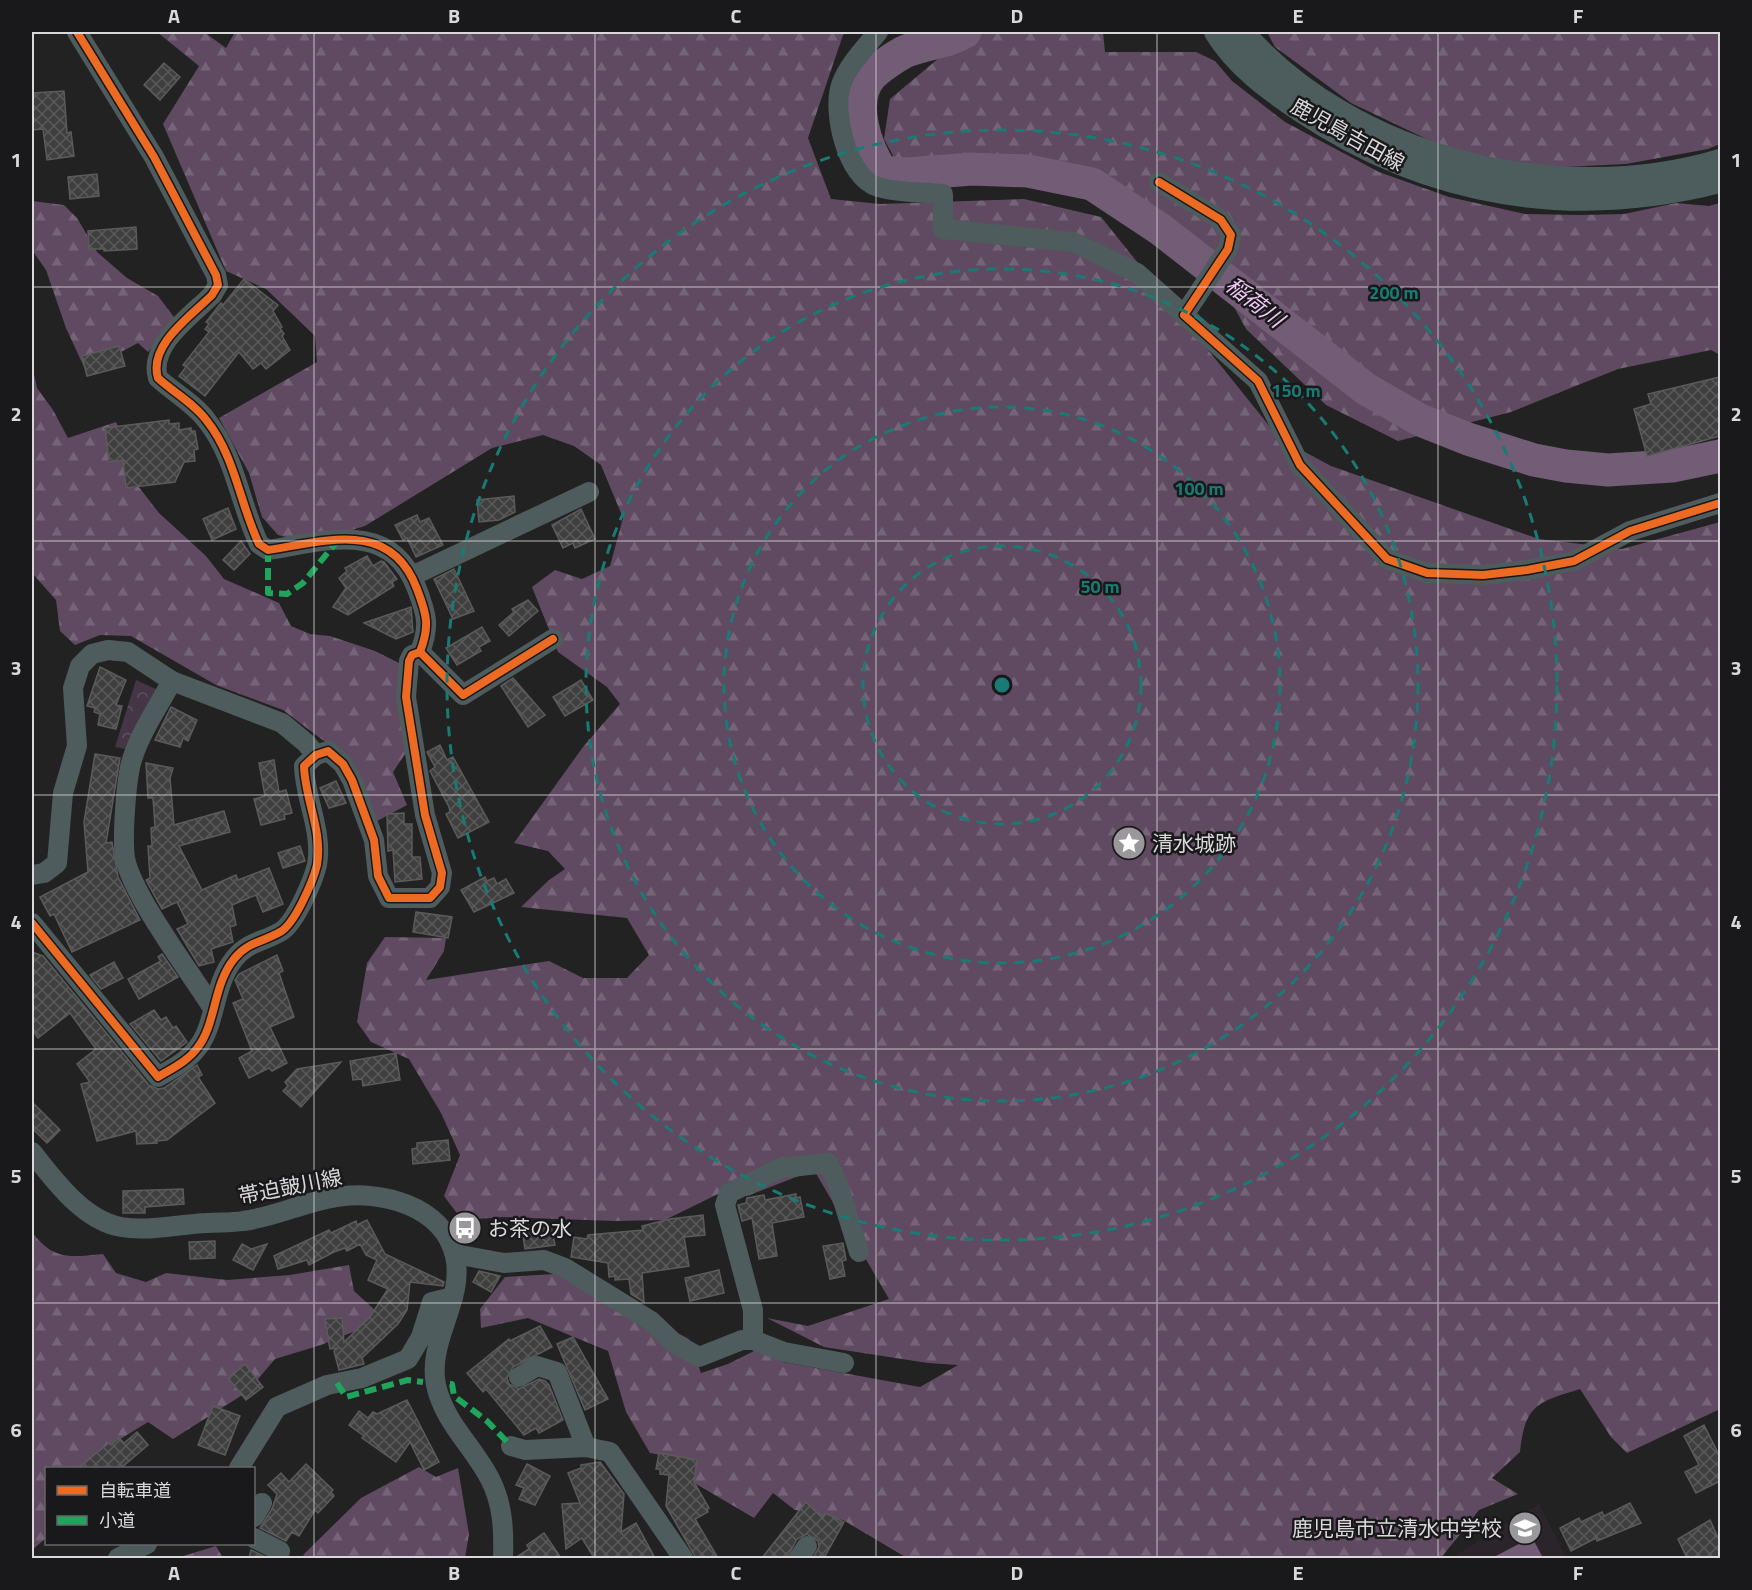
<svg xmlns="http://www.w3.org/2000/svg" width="1752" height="1590" font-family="'Titillium Web','Noto Sans JP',sans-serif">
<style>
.built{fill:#2b252b}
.forest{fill:url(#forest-firs)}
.park{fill:url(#park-crowns)}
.water{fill:#735c75}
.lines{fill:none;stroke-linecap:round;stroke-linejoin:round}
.river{stroke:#735c75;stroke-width:33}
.building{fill:url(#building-cross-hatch);stroke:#5b5b5b;stroke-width:1.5}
.minor{stroke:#4e5c5d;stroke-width:20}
.major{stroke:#4d5d5e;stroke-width:24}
.quiet{stroke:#20a55d;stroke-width:6;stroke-dasharray:12 6;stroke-linecap:butt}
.cycleway-casing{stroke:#19181a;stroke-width:11}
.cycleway{stroke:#ed6a23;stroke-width:8}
.grid{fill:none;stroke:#dad8da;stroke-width:1.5;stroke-opacity:0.55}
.ring{fill:none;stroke:#197b73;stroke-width:3;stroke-dasharray:10 8}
.labels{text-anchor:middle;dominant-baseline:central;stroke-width:5;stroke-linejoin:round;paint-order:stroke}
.street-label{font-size:21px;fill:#dad8da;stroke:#19181a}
.poi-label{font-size:21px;fill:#dad8da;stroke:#19181a;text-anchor:start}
.water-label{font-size:22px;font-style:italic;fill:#f3c6f7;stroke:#19181a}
.centre{fill:#197b73;stroke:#19181a;stroke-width:3}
.ring-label{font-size:18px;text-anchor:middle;font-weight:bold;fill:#197b73;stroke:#19181a;stroke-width:5;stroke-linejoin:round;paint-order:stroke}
.neatline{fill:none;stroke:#dad8da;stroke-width:2}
.grid-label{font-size:20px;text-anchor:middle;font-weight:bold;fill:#dad8da}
</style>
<defs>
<pattern id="forest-firs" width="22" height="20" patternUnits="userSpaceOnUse" patternTransform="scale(1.5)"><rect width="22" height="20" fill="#5f4a61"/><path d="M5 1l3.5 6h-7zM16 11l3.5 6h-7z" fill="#756377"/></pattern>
<pattern id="park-crowns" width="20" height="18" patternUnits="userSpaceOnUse" patternTransform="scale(1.5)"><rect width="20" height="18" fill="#443645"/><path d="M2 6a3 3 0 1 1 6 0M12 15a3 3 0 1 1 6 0" fill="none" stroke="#5e525f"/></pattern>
<pattern id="building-cross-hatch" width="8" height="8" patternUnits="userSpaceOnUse" patternTransform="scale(1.5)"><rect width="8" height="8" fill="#3f3f3f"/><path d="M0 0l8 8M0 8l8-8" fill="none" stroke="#5a5a5a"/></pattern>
</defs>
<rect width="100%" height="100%" fill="#222"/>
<!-- built -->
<path class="built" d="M1539 1504 1567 1558H1455L1459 1553Z"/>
<!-- forest -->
<g class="forest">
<path d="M157 32H204L226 48 235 32H847L843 35 808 138 831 199 880 204 1024 199 1101 217 1279 438 1331 466 1539 539 1622 549 1720 522V1409L1627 1453 1611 1437 1580 1389C1538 1402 1525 1404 1520 1452L1492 1478 1518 1494 1479 1510 1441 1558H907L843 1520 795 1510 773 1493 754 1518 691 1481 697 1462 650 1453 626 1412 608 1351 528 1318 481 1328 480 1309 505 1277 555 1274 606 1296 689 1339 701 1373 728 1364 758 1349 783 1362 920 1387 958 1365 928 1363 824 1347 767 1318 808 1326 889 1299 814 1170 747 1196 718 1194 665 1220 615 1221 504 1217 462 1220 444 1196 460 1155 441 1113 409 1059 371 1042 357 1022 367 963 385 937 446 938 444 951 426 980 549 961 583 978H627L649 955 627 918 521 907 549 880 565 869 548 851 514 843 583 747 620 704 607 687 558 652 532 587 555 570 582 579 610 566 623 518 601 465 574 446 543 435 492 448 365 526 309 543 278 535 262 517 249 473 219 418 317 362 315 336 266 289 226 271 163 124 199 66Z"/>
<path d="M970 32H1103L1105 52H1196L1215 61 1232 81 1285 122 1379 172 1449 197 1525 214 1580 215 1624 214 1676 203 1709 206 1720 203V355L1711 350 1618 369 1511 412 1398 441 1326 405 1246 329 1199 242 1138 195 1055 167 897 163 884 139 890 99Z"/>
<path d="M1267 32H1720V144L1708 149 1626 164 1543 168 1456 153 1351 103 1275 47Z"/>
<path d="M32 201 64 205 77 218 97 252 127 278 158 296 177 321 148 352 138 343 104 361 84 367 66 328 46 270 32 250Z"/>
<path d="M32 365 37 388 53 410 68 438 116 422 130 451 131 477 159 513 206 556 224 579 279 603 291 626 310 634 330 636 375 651 399 663V698L407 751 393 772 407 805 377 821 353 763 283 710 216 685 131 636 100 635 75 645 60 631 56 600 32 573Z"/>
<path d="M32 1232C54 1261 70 1257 103 1254L116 1273 146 1282 166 1273 227 1280 290 1275 349 1265 354 1291 376 1311 370 1325 321 1345 275 1359 247 1392 173 1439 148 1422 114 1443 99 1468H46V1538L32 1550Z"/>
<path d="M419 1467 436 1477 458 1468 469 1534 465 1558H309L303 1555 361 1498Z"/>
<path d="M216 1546 223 1558H177Z"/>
</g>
<!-- park -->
<path class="park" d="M136 680 160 691 131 750 115 747Z"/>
<!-- water -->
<path class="water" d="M1532 1537 1543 1558H1492Z"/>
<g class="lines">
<!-- river -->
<path class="river" d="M965 32C947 43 924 43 904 52 895 57 878 68 871 76 849 102 866 148 882 172L907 174 972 169 1028 171 1092 184 1160 229 1366 389 1420 420 1468 439 1534 460 1566 466 1608 470 1672 466 1720 456"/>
</g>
<!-- building -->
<g class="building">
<path d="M164 63 180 77 160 100 144 85Z"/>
<path d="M64 91 67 133 71 132 74 156 47 160 43 129 32 130V93Z"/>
<path d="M97 174 99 196 70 199 68 177Z"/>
<path d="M136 227 137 249 104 251V249H89L88 231Z"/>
<path d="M244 279 278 305 273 311 282 327 280 328 284 334 282 336 290 350 266 369 261 363 253 369 239 352 205 396 179 376 186 367 183 365 209 332 205 329 209 324 206 322 221 303 223 305Z"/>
<path d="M119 346 125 366 87 376 82 356Z"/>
<path d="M1720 377V436L1647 456 1634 409 1651 404 1648 394Z"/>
<path d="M169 420V424L179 423V430L191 428V431H195L198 449 194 450 195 461 184 462 175 482 126 488 123 460 109 462 105 428Z"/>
<path d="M514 496 515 512 499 520 479 522 477 500Z"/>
<path d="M228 508 236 529 212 540 203 519Z"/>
<path d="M581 509 595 539 575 548 573 543 563 548 552 525Z"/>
<path d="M417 515 420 522 429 518 443 545 416 557 407 538 403 540 395 525Z"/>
<path d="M241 541 250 554 234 570 223 560Z"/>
<path d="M367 556 373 566 381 561 384 562 397 579 392 582 394 586 348 615 333 607 346 588 339 578 347 571 345 568Z"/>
<path d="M454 569 474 611 453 619 434 579Z"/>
<path d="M528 600 538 611 509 636 499 625 514 612 512 609Z"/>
<path d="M411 607 413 632 396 639 364 623Z"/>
<path d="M482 627 490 641 479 647 481 651 457 665 446 648Z"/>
<path d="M100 667 126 680 116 705 122 706 116 729 98 725 100 714 94 712 95 708 87 706Z"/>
<path d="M513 678 545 715 528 727 501 686Z"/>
<path d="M581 680 593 700 565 716 553 697Z"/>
<path d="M171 707 197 720 188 741 183 738 180 747 155 740Z"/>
<path d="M440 745 447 760 453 757 489 822 458 838 446 814 450 812 449 807 430 771 435 767 427 752Z"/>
<path d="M95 754 120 758 106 843 112 842 118 877 140 920 72 952 54 914 50 916 40 897 88 872 84 822Z"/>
<path d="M274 760 279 792 286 790 292 813 284 815 285 819 261 825 254 799 265 796 259 763Z"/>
<path d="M146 763 173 768 170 778 174 825 224 811 230 832 179 846 202 890 236 875 238 880 269 868 283 904 263 912 256 895 232 905 236 925 230 927 233 942 211 949 214 962 199 966 177 929 188 924 177 902 162 909 146 880 150 878 148 846H152L151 828 155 827 153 798H148Z"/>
<path d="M336 781 346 803 329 808 320 788Z"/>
<path d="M404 813V824H412V857H420L422 879 395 882 393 850 388 851 387 814Z"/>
<path d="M300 846 305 861 283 868 278 853Z"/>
<path d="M485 877 487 881 494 878 497 884 506 879 514 893 474 912 461 890Z"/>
<path d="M416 912 452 917 448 938 413 932Z"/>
<path d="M32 952 43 956 149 1085 158 1089 164 1088 197 1065 202 1075 198 1077 215 1103 167 1140 156 1141 157 1143 137 1144 136 1131 97 1141 81 1084 90 1082 77 1064 96 1049 70 1013 38 1038 32 1030Z"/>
<path d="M162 954 178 977 139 999 128 979 161 961 158 957Z"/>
<path d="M277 955 283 971 279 973 294 1017 270 1027 287 1063 272 1071 269 1068 249 1078 239 1058 252 1051 233 1003 243 999 235 980 239 974Z"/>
<path d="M114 962 123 978 101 989 90 975Z"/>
<path d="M154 1010 161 1020 166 1017 173 1028 176 1026 187 1042 161 1061 130 1024Z"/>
<path d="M396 1053 400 1080 363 1086 362 1079 353 1080 350 1061Z"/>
<path d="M341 1062 301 1107 283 1091 288 1086 285 1082 297 1069Z"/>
<path d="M32 1102 60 1130 47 1143 32 1128Z"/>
<path d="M448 1140 450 1160 413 1164 412 1149 417 1148V1143Z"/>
<path d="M183 1189 184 1204 145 1207V1213H123V1191Z"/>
<path d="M796 1194V1198L800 1197 804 1217 772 1223 777 1256 759 1259 752 1218 742 1221 738 1205 746 1203 747 1198 764 1195 765 1200Z"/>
<path d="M703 1215 705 1235 684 1237 689 1266 642 1273 644 1302 631 1294 629 1279 615 1280V1276L609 1277 608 1263 571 1257 574 1237 587 1239 588 1235 643 1230 642 1226 670 1219Z"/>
<path d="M367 1220 385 1254 444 1282 443 1286 410 1282 407 1310 398 1324 362 1358 364 1364 339 1370 334 1351 338 1348 330 1349 325 1319 342 1318 344 1342 370 1317 388 1289 368 1280 377 1260 366 1255 360 1244 347 1251 345 1248 334 1252 309 1265 307 1260 278 1269 274 1256 329 1230 331 1233 356 1221 357 1225Z"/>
<path d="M551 1226 555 1245 525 1249 522 1231Z"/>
<path d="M215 1241V1258L190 1259 189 1242Z"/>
<path d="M843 1243 846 1260 842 1261 845 1276 830 1279 823 1246Z"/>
<path d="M242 1244 251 1249 267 1244 253 1270 233 1260Z"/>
<path d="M719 1270 724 1293 690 1301 685 1278Z"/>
<path d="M479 1271 500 1276 491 1292 473 1282Z"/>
<path d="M540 1326 552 1347 513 1367 507 1378 509 1384 519 1389 539 1379 545 1381 549 1385 563 1420 539 1433 536 1428 524 1435 486 1389 483 1392 467 1373 509 1339 510 1341Z"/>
<path d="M573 1337 608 1399 585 1410 557 1344Z"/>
<path d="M245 1364 263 1387 246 1400 228 1378Z"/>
<path d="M407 1400 439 1462 424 1470 410 1442 396 1462 362 1438 364 1436 349 1425 359 1411 368 1418 373 1412 377 1414Z"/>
<path d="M213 1406 240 1416 225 1455 198 1445Z"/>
<path d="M1704 1425 1720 1457V1481L1696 1493 1685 1472 1699 1465 1684 1436Z"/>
<path d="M137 1432 148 1445 121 1468H78L109 1443 111 1445 119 1438 124 1443Z"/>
<path d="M659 1453 697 1460 694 1482 709 1508 707 1509 708 1512 695 1519 718 1558H696L666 1506 669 1475 660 1474V1469H656Z"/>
<path d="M600 1462 624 1494 621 1532 636 1523 655 1558H594L582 1538 566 1549 562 1504 580 1503 568 1473 581 1468V1465Z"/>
<path d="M306 1464 333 1490 331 1492 334 1496 318 1513 315 1510 299 1536 292 1532 286 1541 260 1528 272 1509 277 1494 268 1485 281 1473 289 1482Z"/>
<path d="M527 1464 550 1476 535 1505 519 1499 524 1488 516 1485Z"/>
<path d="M806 1502 823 1517 825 1513 844 1522 824 1558H813L819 1547 818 1541 807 1534 797 1539 787 1558H762Z"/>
<path d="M1630 1503 1641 1523 1597 1541 1596 1538 1571 1551 1560 1528 1579 1518 1581 1522 1602 1512 1604 1516Z"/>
<path d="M1710 1520 1720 1542V1558H1687L1678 1539Z"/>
<path d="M544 1533 561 1558H515L529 1549 527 1545Z"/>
<path d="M251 1550 268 1558H249Z"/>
</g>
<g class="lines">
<!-- minor -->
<g class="minor">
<path d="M77 32 154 157 216 275 218 285 212 295C191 316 148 345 158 378 173 392 195 404 207 421 235 456 240 504 259 544L268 550C326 541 391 519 417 589 427 615 430 626 420 652"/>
<path d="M878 32C865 48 848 65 841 85 832 112 847 178 878 187 897 193 922 192 943 194V229L1073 242 1137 273 1184 315"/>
<path d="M1159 182 1221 220 1231 235 1228 249 1184 315 1258 381 1300 465 1387 559 1427 573 1483 575 1527 570 1574 561 1630 531 1720 503"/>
<path d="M412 576 589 492"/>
<path d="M172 681C158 707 137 737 130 767 126 787 122 837 125 858 132 895 190 972 212 1007"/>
<path d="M32 875 44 873 57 863 63 793 77 746 73 688 80 666 92 654 108 650 128 652 172 681 282 723 306 743 316 755"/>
<path d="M32 923 158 1077C173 1068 188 1061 198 1047 216 1024 213 985 234 959 247 942 263 942 280 932 295 924 313 881 317 865 323 831 305 800 304 766L316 755 328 751 343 764 352 780 374 840 378 876 389 898H430L440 887 442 873 425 815 406 697 409 661 412 655 420 652 463 695 553 639"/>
<path d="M32 1152C54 1180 83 1220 121 1227 148 1232 179 1224 207 1223 219 1222 231 1223 243 1221 275 1217 304 1202 336 1197 380 1190 443 1205 455 1256 465 1300 427 1340 436 1385 444 1422 473 1446 490 1479 503 1504 504 1531 503 1558"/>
<path d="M455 1254 504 1263 544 1260 565 1268 651 1321 674 1343 699 1357 742 1340H753L784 1352 844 1363"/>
<path d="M753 1340V1310L725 1205 729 1193 781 1168 828 1163 837 1181 859 1252"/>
<path d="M519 1377 537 1366 557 1372 586 1447"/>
<path d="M511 1446 525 1450 586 1447 610 1452 683 1558"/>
<path d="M239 1468 277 1407 327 1385 362 1378 408 1359 421 1337 432 1302 453 1297"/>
<path d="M254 1517 262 1503"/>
<path d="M254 1538 280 1551"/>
<path d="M118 1558 147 1544"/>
<path d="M799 1558 807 1546"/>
</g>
<!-- major -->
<g class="major">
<path d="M1216 32C1237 66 1269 89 1302 111 1429 196 1573 219 1720 181"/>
<path d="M1242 32C1354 160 1559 209 1720 161"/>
</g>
<!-- quiet -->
<g class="quiet">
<path d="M268 550V593L287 594 303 583 339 539"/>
<path d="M337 1383 346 1397 408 1380 423 1382"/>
<path d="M450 1384H452L454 1396 487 1421 511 1446"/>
</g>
<defs>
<g id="cycleway">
<path d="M77 32 154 157 216 275 218 285 212 295C191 316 148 345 158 378 173 392 195 404 207 421 235 456 240 504 259 544L268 550C326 541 391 519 417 589 427 615 430 626 420 652"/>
<path d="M1159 182 1221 220 1231 235 1228 249 1184 315 1258 381 1300 465 1387 559 1427 573 1483 575 1527 570 1574 561 1630 531 1720 503"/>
<path d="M32 923 158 1077C173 1068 188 1061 198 1047 216 1024 213 985 234 959 247 942 263 942 280 932 295 924 313 881 317 865 323 831 305 800 304 766L316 755 328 751 343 764 352 780 374 840 378 876 389 898H430L440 887 442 873 425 815 406 697 409 661 412 655 420 652 463 695 553 639"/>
</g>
</defs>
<!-- cycleway casing -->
<use href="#cycleway" class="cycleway-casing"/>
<!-- cycleway -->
<use href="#cycleway" class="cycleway"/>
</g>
<!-- grid -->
<path class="grid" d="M314 32V1558M595 32V1558M876 32V1558M1157 32V1558M1438 32V1558M32 287H1720M32 541H1720M32 795H1720M32 1049H1720M32 1303H1720"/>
<!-- distance rings -->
<g class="ring">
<circle cx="1002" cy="685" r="139"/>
<circle cx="1002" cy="685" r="278"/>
<circle cx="1002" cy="685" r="416"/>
<circle cx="1002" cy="685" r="555"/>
</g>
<!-- icons -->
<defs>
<symbol id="sight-disc" viewBox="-11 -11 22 22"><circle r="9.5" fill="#9a989a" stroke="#19181a"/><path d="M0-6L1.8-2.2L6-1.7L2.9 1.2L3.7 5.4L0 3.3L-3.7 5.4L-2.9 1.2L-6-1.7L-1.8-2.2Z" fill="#fff"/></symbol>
<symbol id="bus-disc" viewBox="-11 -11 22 22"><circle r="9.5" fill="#9a989a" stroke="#19181a"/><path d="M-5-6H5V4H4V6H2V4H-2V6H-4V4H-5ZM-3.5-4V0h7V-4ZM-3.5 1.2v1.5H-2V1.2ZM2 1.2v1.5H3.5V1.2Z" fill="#fff"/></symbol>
<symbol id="school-disc" viewBox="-11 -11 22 22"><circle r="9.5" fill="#9a989a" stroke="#19181a"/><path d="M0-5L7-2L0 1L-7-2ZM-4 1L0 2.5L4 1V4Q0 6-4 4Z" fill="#fff"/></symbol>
</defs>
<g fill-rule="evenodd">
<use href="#sight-disc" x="1110" y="824" width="38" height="38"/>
<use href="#bus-disc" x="446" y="1209" width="38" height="38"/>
<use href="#school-disc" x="1506" y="1509" width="38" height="38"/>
</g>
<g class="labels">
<!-- street labels -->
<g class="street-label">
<text transform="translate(1348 134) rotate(29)">鹿児島吉田線</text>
<text transform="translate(290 1186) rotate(-11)">帯迫皷川線</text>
</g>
<!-- poi labels -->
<g class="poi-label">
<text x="1152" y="843">清水城跡</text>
<text x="488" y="1228">お茶の水</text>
<text x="1502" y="1528" text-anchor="end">鹿児島市立清水中学校</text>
</g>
<!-- water labels -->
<g class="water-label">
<text transform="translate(1255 302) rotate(38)">稲荷川</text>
</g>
</g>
<circle cx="1002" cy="685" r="9" class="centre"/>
<g class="ring-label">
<text x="1394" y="299">200 m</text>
<text x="1296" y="397">150 m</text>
<text x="1199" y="495">100 m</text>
<text x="1100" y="593">50 m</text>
</g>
<!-- border -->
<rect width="1752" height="1590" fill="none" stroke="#19181a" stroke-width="66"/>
<!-- legend -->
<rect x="45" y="1467" width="210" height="78" fill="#19181a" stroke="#666567" stroke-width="1.5"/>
<rect x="57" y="1486" width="30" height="9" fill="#ed6a23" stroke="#666567" stroke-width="1.5"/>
<text x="99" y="1497" font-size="18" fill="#dad8da">自転車道</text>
<rect x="57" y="1516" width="30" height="9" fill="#20a55d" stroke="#666567" stroke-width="1.5"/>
<text x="99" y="1527" font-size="18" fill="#dad8da">小道</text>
<rect x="33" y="33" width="1686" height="1524" class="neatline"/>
<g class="grid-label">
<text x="174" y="23">A</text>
<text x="454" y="23">B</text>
<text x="736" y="23">C</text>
<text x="1017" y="23">D</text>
<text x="1298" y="23">E</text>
<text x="1578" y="23">F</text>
<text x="16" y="167">1</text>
<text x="1736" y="167">1</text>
<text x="16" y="421">2</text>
<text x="1736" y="421">2</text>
<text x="16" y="675">3</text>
<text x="1736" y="675">3</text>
<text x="16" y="929">4</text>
<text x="1736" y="929">4</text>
<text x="16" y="1183">5</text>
<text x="1736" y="1183">5</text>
<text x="16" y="1437">6</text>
<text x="1736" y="1437">6</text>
<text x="174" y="1580">A</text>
<text x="454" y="1580">B</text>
<text x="736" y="1580">C</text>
<text x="1017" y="1580">D</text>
<text x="1298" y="1580">E</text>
<text x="1578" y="1580">F</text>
</g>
</svg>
